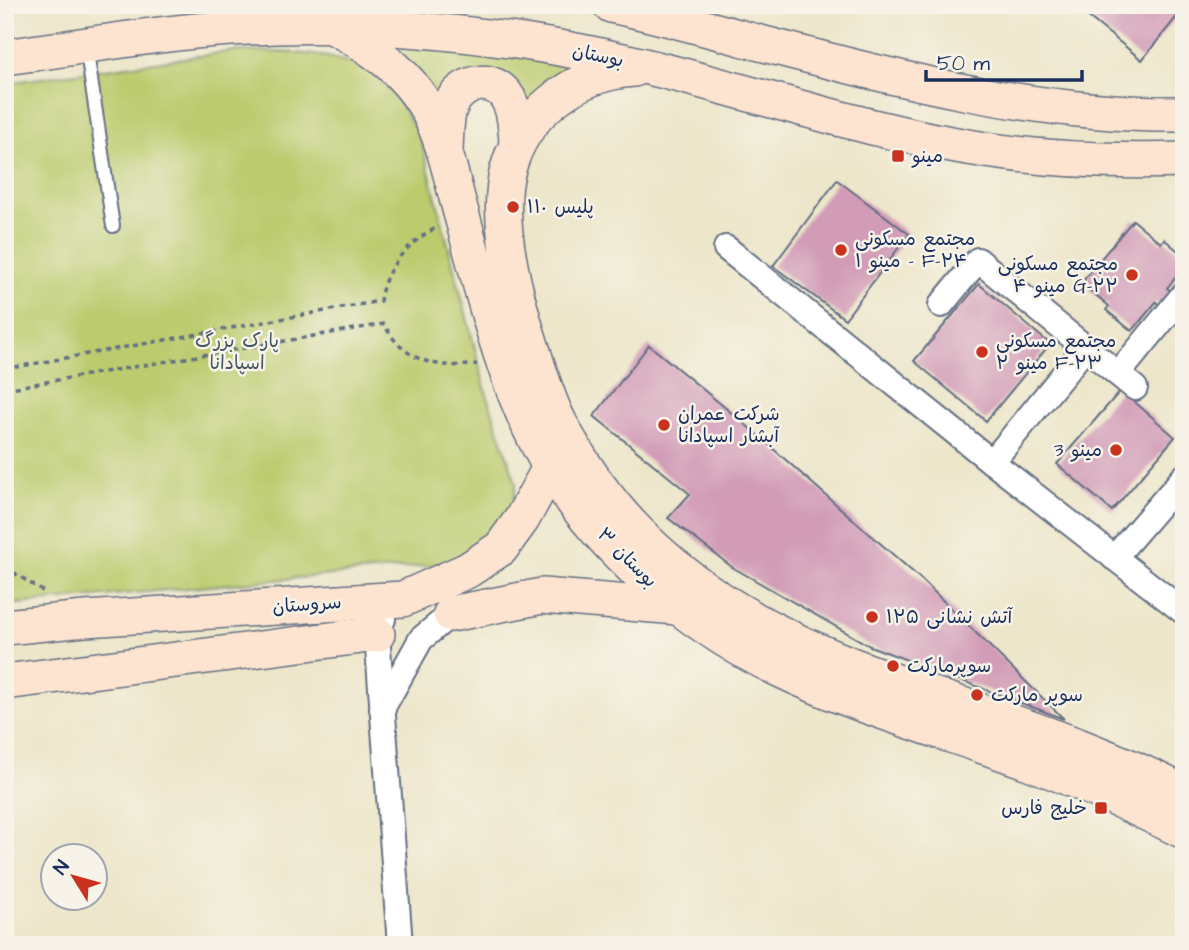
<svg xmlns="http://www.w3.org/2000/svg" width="1189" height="950" font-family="'Architects Daughter','Playpen Sans Arabic',sans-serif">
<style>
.green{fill:#bbcb6d;stroke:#6b7d66;stroke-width:2}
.building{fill:#d29cb7}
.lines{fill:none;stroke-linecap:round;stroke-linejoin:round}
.lane-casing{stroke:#646f84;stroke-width:16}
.street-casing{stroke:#646f84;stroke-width:28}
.secondary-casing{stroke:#646f84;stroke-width:38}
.path{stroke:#646f84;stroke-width:3.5;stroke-dasharray:5 5;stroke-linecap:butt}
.lane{stroke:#fff;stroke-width:12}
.street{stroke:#fff;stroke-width:24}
.secondary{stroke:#fde4d1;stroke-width:35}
.poi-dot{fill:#c8321e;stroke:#f7f3e8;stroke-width:2.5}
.labels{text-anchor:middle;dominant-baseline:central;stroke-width:5;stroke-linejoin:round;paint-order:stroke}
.street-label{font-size:19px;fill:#1b2f5e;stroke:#f7f3e8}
.poi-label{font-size:19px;fill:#1b2f5e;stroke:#f7f3e8;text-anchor:start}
.park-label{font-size:19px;fill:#435662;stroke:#f7f3e8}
</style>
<rect width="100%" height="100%" fill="#f7f3e8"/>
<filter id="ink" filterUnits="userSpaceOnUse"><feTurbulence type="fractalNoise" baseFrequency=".0143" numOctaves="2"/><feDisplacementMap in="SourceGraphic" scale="14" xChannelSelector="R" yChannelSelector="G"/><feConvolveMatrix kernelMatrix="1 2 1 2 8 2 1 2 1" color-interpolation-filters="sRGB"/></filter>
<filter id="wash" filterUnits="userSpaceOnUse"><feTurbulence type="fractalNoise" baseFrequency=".00686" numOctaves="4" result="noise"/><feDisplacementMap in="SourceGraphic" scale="28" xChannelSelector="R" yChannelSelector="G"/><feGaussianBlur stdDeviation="1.57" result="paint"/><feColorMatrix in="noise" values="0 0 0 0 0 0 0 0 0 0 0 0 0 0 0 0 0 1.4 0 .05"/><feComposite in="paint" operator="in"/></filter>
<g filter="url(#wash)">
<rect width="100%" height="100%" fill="#ede6ca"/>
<!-- green -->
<g class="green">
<path d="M380 38 594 61 527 111 523 97 441 101Z"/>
<path d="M234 51C274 52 343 50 376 76 395 92 407 116 420 137L487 395 516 483 513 508 473 556 438 565 5 605V83Z"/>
</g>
<g id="blocks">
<!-- building -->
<g class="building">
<path d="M1083 5H1184V8L1142 60 1080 10Z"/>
<path d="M837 180 909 234 845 319 773 266Z"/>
<path d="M1133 220 1161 243 1164 239 1184 256V268L1167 288 1174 294 1163 308 1156 302 1132 331 1106 310 1109 306 1081 283Z"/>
<path d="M979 284 1050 344 986 421 914 361Z"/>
<path d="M649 345 745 424 923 581 1064 719 870 646 732 567 668 518 690 494 594 416Z"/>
<path d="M1121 390 1175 437 1112 511 1057 464Z"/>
</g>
</g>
</g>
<g filter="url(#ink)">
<use href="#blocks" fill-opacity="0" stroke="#646f84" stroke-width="2"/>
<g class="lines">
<defs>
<path id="lane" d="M86 46 113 226"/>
<g id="street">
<path d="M726 248 992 462 1184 612"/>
<path d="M941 305 978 260 1135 388"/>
<path d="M1118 374 1184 294"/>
<path d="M992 462 1086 347"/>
<path d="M1114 558 1184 477"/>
<path d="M383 619 377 634 400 945"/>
<path d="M382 709 421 639 451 614"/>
</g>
<g id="secondary">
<path d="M611 5C656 14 701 27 745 39 890 77 1033 116 1184 114"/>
<path d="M334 27C366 44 395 63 417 93 443 128 450 175 462 216 489 314 513 424 577 506 631 575 703 633 781 670 860 708 947 732 1029 762 1082 782 1133 806 1184 831"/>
<path d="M5 57C80 47 156 33 231 28 339 21 449 29 554 47 700 72 840 128 986 150 1052 160 1118 162 1184 160"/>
<path d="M634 69C575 73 524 112 508 169 494 219 516 300 532 349 540 373 547 399 559 422 690 676 959 676 1184 793"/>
<path d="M445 150C446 136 445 119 450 106 462 78 500 74 511 105 516 117 516 131 517 143"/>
<path d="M451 614 542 596 678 607"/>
<path d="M5 627 85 619 403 599 468 570 501 548 522 519 551 466"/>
<path d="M5 682 377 634"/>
</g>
</defs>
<!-- lane casing -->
<use href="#lane" class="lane-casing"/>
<!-- street casing -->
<use href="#street" class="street-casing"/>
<!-- secondary casing -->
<use href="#secondary" class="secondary-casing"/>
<!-- path -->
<g class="path">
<path d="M5 369 380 301C384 268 409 241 438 227"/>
<path d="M5 389 384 324C404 362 437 369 477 364"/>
<path d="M5 567 47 594"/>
</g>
<!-- lane -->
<use href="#lane" class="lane"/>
<!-- street -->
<use href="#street" class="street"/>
<!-- secondary -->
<use href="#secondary" class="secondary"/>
</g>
</g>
<!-- markers -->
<g class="poi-dot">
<rect x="891" y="149" width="14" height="14" rx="3.5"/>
<circle cx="513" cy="207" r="7"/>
<circle cx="841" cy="250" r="7"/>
<circle cx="1132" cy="275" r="7"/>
<circle cx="982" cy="352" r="7"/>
<circle cx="664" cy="425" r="7"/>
<circle cx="1116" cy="450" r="7"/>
<circle cx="872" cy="617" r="7"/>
<circle cx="893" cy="666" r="7"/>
<circle cx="977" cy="695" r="7"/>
<rect x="1094" y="801" width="14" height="14" rx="3.5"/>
</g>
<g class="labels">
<!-- street labels -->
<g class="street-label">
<text transform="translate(598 56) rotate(12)">بوستان</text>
<text transform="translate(627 558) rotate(45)">بوستان ۳</text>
<text transform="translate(307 605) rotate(-4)">سروستان</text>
</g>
<!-- poi labels -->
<g class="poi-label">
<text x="912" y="156">مینو</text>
<text x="527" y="207">پلیس ۱۱۰</text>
<text x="855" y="239">مجتمع مسکونی<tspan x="855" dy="22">مینو ۱ - F-۲۴</tspan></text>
<text x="1118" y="264" text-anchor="end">مجتمع مسکونی<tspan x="1118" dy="22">مینو ۴ G-۲۲</tspan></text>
<text x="996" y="341">مجتمع مسکونی<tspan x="996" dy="22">مینو ۲ F-۲۳</tspan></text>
<text x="678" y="414">شرکت عمران<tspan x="678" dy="22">آبشار اسپادانا</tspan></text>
<text x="1102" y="450" text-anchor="end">مینو 3</text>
<text x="886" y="617">آتش نشانی ۱۲۵</text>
<text x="907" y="666">سوپرمارکت</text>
<text x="991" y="695">سوپر مارکت</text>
<text x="1087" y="808" text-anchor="end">خلیج فارس</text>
</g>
<!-- park labels -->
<g class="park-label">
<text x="237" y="341">پارک بزرگ<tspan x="237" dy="22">اسپادانا</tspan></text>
</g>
</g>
<!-- margin -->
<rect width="1189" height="950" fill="none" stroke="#f7f3e8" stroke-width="28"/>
<!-- north arrow -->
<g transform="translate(74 877) rotate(307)"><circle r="33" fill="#f7f3e8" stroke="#9fa5b1" stroke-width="2"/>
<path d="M0-5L12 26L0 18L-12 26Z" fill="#c8321e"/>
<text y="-10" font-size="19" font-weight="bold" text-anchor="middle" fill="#1b2f5e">N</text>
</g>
<!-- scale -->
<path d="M926 70v10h156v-10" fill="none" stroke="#1b2f5e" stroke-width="3.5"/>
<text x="937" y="70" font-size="21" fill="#1b2f5e" stroke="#f7f3e8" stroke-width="5" paint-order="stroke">50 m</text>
</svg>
